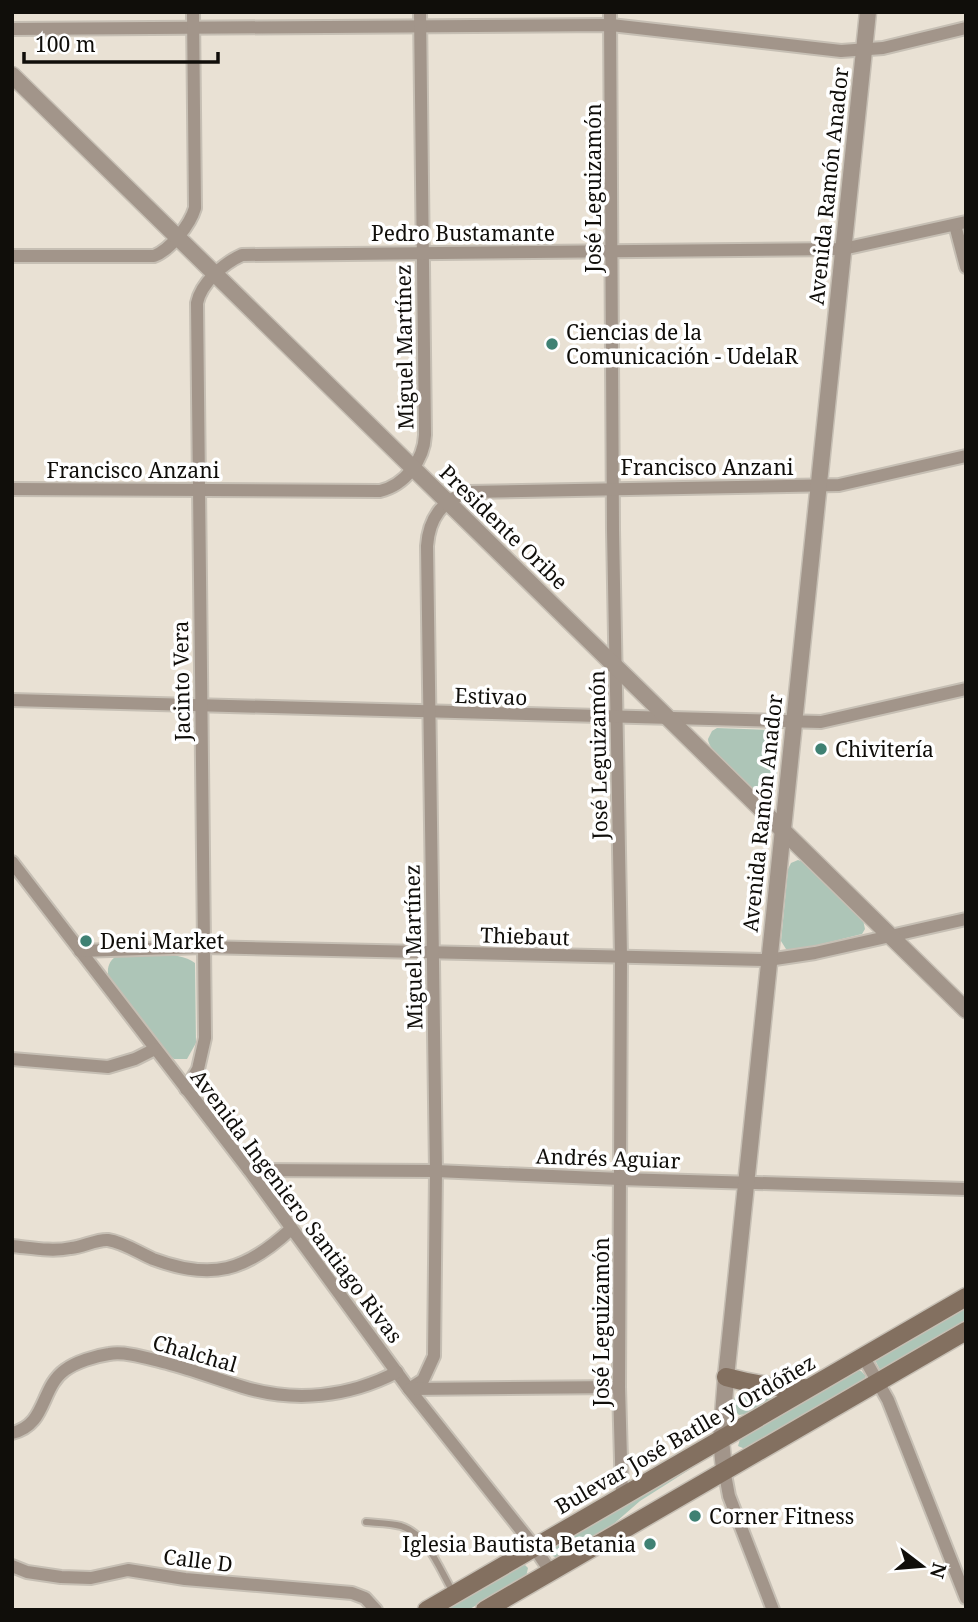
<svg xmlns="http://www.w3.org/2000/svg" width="978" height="1622" font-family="'Noto Serif',serif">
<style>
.green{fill:#adc5b7}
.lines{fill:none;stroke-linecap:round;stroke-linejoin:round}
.service-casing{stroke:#c6bfb4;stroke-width:10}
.minor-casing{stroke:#c6bfb4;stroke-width:16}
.tertiary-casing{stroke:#c6bfb4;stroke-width:19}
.secondary-casing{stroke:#c6bfb4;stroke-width:21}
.service{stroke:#a2958a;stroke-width:6}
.minor{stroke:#a2958a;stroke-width:12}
.tertiary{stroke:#a2958a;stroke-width:16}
.secondary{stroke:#837060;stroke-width:18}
.poi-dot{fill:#3f8173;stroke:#fff;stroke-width:2.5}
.labels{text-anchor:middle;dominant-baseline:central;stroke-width:7;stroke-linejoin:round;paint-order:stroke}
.street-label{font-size:21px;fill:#100e0a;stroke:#fff}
.poi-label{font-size:21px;fill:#100e0a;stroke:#fff;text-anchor:start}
</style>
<rect width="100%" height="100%" fill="#e9e1d4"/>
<!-- green -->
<g class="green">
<path d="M717 728 770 730 777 733 780 741 775 792 770 798C756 798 708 753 708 739L712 731Z"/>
<path d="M798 860 806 863 863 920 865 929 862 934 794 951 786 949 781 941 788 869 791 863Z"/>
<path d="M118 955C138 956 180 950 195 963L196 1043 187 1059H174L165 1052 109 978C106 969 109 960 118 955Z"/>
<path d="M966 1307V1321L880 1370 875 1360Z"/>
<path d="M856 1371H861L866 1376 863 1381 745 1449 738 1446 740 1439Z"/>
<path d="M744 1390 774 1395 773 1399 746 1414 739 1415 734 1410C733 1400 734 1393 744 1390Z"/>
<path d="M703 1461 640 1501 609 1528 557 1558 553 1556 551 1552 553 1547Z"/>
<path d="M525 1565 528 1568 526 1577 468 1610H445L520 1566Z"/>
</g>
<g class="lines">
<defs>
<path id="service" d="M366 1522C377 1523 390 1523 401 1526 427 1534 440 1570 453 1592"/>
<g id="minor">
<path d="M610 12 613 530 621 957 619 1387 622 1497"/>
<path d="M12 29 611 25 841 51 883 48 966 28"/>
<path d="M955 225 966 267"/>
<path d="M12 256H154C170 250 190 225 195 208L193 12"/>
<path d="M12 489 380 491C405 485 424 460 425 435L420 12"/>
<path d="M12 700 821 722 966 689"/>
<path d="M12 862 249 1170 409 1389 529 1540 551 1572"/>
<path d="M80 951 203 947 768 960 815 953 966 919"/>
<path d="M12 1059 108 1067 135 1059 155 1049"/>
<path d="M186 1089 198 1069 205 1038 197 303C201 283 224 263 242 255L843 249 966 222"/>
<path d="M249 1170 436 1171 620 1179 966 1189"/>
<path d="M12 1246C32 1248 52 1252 71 1248 83 1247 97 1239 108 1240 123 1242 139 1253 153 1259 212 1281 246 1271 291 1229"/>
<path d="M863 1356 888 1400 966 1598"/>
<path d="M409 1389 423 1380 434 1356 436 1171 427 546C429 518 442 500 469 492L839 485 966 456"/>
<path d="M410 1389 619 1387"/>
<path d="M12 1433C47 1425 40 1388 65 1370 76 1362 95 1356 109 1354 127 1351 149 1359 167 1363 193 1370 217 1379 243 1387 295 1403 349 1397 397 1372"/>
<path d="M724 1469 729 1496 773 1610"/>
<path d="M12 1566 27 1572 61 1577 91 1578 128 1570 185 1579 352 1593 365 1598 376 1610"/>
</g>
<g id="tertiary">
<path d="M12 75 966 1010"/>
<path d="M724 1469 721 1440 726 1377 868 12"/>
</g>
<g id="secondary">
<path d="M726 1377C752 1384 777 1389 804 1388"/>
<path d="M427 1610 966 1297"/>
<path d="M485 1610 966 1331"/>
</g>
</defs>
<!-- service casing -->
<use href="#service" class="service-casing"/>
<!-- minor casing -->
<use href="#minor" class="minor-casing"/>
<!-- tertiary casing -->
<use href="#tertiary" class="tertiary-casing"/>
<!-- secondary casing -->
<use href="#secondary" class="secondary-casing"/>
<!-- service -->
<use href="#service" class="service"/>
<!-- minor -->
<use href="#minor" class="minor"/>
<!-- tertiary -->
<use href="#tertiary" class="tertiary"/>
<!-- secondary -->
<use href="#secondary" class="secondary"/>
</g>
<!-- markers -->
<g class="poi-dot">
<circle cx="552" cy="344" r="7"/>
<circle cx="821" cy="749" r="7"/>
<circle cx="86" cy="941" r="7"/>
<circle cx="695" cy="1516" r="7"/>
<circle cx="650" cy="1544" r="7"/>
</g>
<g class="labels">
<!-- street labels -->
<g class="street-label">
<text transform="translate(828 186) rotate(-84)">Avenida Ramón Anador</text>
<text transform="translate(593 188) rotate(-90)">José Leguizamón</text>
<text x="463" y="233">Pedro Bustamante</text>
<text transform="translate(404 347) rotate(-91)">Miguel Martínez</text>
<text x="707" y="467">Francisco Anzani</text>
<text x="133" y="470">Francisco Anzani</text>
<text transform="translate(504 527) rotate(44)">Presidente Oribe</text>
<text transform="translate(181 681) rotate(-91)">Jacinto Vera</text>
<text transform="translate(491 696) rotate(2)">Estivao</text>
<text transform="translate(598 755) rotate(-91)">José Leguizamón</text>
<text transform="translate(762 813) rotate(-84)">Avenida Ramón Anador</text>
<text transform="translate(525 936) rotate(2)">Thiebaut</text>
<text transform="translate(413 947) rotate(-91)">Miguel Martínez</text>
<text transform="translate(608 1158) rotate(2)">Andrés Aguiar</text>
<text transform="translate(297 1206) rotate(53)">Avenida Ingeniero Santiago Rivas</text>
<text transform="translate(601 1322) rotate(-90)">José Leguizamón</text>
<text transform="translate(195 1353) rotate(16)">Chalchal</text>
<text transform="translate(685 1434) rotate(-30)">Bulevar José Batlle y Ordóñez</text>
<text transform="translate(198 1560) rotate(7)">Calle D</text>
</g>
<!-- poi labels -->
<g class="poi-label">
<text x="566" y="332">Ciencias de la<tspan x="566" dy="24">Comunicación - UdelaR</tspan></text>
<text x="835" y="749">Chivitería</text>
<text x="100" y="941">Deni Market</text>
<text x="709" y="1516">Corner Fitness</text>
<text x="636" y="1544" text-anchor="end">Iglesia Bautista Betania</text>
</g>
</g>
<!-- border -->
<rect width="978" height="1622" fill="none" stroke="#100e0a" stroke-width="28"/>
<!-- north arrow -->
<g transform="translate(922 1566) rotate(106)" stroke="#ffffff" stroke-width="5" paint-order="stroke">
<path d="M0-5L12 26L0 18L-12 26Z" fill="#100e0a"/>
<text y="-10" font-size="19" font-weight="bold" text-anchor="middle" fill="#100e0a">N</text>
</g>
<!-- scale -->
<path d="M24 52v10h194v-10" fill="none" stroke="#100e0a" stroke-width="3.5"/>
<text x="35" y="52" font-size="21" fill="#100e0a" stroke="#ffffff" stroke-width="5" paint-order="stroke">100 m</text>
</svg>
